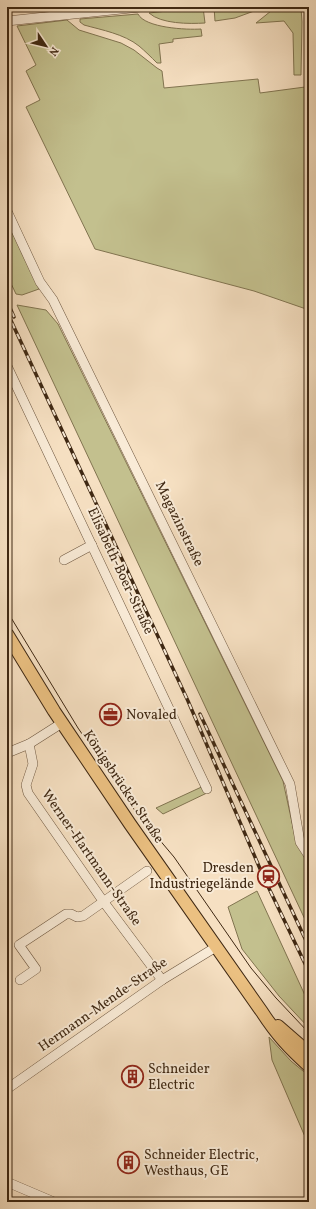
<svg xmlns="http://www.w3.org/2000/svg" width="316" height="1209" font-family="Vollkorn,serif">
<style>
.green{fill:#c3c08e;stroke:#817450}
.lines{fill:none;stroke-linecap:round;stroke-linejoin:round}
.minor-casing{stroke:#6d563f;stroke-width:10}
.major-casing{stroke:#3f2813;stroke-width:14}
.minor{stroke:#f9ebd7;stroke-width:9}
.major{stroke:#ebc081;stroke-width:12}
.tram{stroke:#3f2813;stroke-width:1}
.rail-casing{stroke:#3f2813;stroke-width:3.5}
.rail{stroke:#f9ebd7;stroke-width:2;stroke-dasharray:6;stroke-linecap:butt}
.labels{text-anchor:middle;dominant-baseline:central;stroke-width:4;stroke-linejoin:round;paint-order:stroke}
.street-label{font-size:14px;fill:#3f2813;stroke:#f9ebd7}
.poi-label{font-size:14px;fill:#3f2813;stroke:#f9ebd7;text-anchor:start}
</style>
<rect width="100%" height="100%" fill="#f6e0c2"/>
<filter id="stains"><feTurbulence type="fractalNoise" baseFrequency=".005" numOctaves="4"/><feColorMatrix values="0 0 0 0 .2 0 0 0 0 .09 0 0 0 0 .02 0 0 0 .5 -.17"/></filter>
<radialGradient id="worn" r=".72"><stop offset=".6" stop-color="#630" stop-opacity="0"/><stop offset="1" stop-color="#630" stop-opacity=".3"/></radialGradient>
<!-- green -->
<g class="green">
<path d="M203 7 205 23C189 24 161 24 149 13Z"/>
<path d="M214 7H265L235 18 215 21Z"/>
<path d="M276 7H301L302 22 301 75H294L293 33 284 21 256 23Z"/>
<path d="M138 14C145 28 187 30 201 29L202 36 173 39V42L159 44 161 63H157C151 57 145 51 139 46 124 34 102 30 84 25L80 22V19Z"/>
<path d="M67 20 79 30 121 43 134 50 157 68 162 71 164 88 258 79 260 93 305 87 309 80V310L254 291 95 249 26 107 40 100 26 71 36 65 17 26Z"/>
<path d="M7 221 39 289 22 295 16 294 7 275Z"/>
<path d="M17 305 46 310 58 324 283 781 296 841 309 864V928Z"/>
<path d="M208 784 211 791 163 814 156 808Z"/>
<path d="M257 891 309 1004V1028L279 996 242 949 228 907Z"/>
<path d="M269 1037 291 1061 309 1076V1146L272 1060Z"/>
</g>
<g class="lines">
<defs>
<g id="minor">
<path d="M7 21 140 7"/>
<path d="M7 211 40 282 53 300 290 784 300 842 309 856"/>
<path d="M7 366 207 789"/>
<path d="M64 560 92 545"/>
<path d="M29 744 33 764 26 785 28 793 103 901 162 980"/>
<path d="M7 753 29 744 62 723"/>
<path d="M20 980 36 969 19 945 66 914H71L77 917 83 916 147 871"/>
<path d="M7 1089 162 980 216 947"/>
<path d="M7 1182 54 1202"/>
</g>
<g id="major">
<path d="M7 634 54 711 130 824 262 1012C277 1035 289 1048 309 1066"/>
<path d="M278 1026 309 1053"/>
</g>
</defs>
<!-- minor casing -->
<use href="#minor" class="minor-casing"/>
<!-- major casing -->
<use href="#major" class="major-casing"/>
<!-- minor -->
<use href="#minor" class="minor"/>
<!-- major -->
<use href="#major" class="major"/>
<!-- tram -->
<path class="tram" d="M7 611 78 728 136 812 174 857 251 968 276 998 309 1033"/>
<defs>
<g id="rail">
<path d="M7 301 14 317"/>
<path d="M7 312 188 701 264 878 309 972"/>
<path d="M200 714 309 947"/>
</g>
</defs>
<!-- rail casing -->
<use href="#rail" class="rail-casing"/>
<!-- rail -->
<use href="#rail" class="rail"/>
</g>
<!-- icons -->
<defs>
<symbol id="office-ring" viewBox="-11 -11 22 22"><circle r="9.5" fill="#f9ebd7" stroke="#8f2418" stroke-width="1.5"/><path d="M-6-3h4V-5.5h4V-3h4V5H-6ZM-1-4.5V-3h2v-1.5ZM-6 0V1H6V0Z" fill="#8f2418"/></symbol>
<symbol id="station-ring" viewBox="-11 -11 22 22"><circle r="9.5" fill="#f9ebd7" stroke="#8f2418" stroke-width="1.5"/><path d="M-3-6H3Q5-6 5-4V2Q5 4 3 4L4.5 6H3L1.5 4h-3L-3 6H-4.5L-3 4Q-5 4-5 2V-4Q-5-6-3-6ZM-3.5-4v3h7v-3ZM-3.5 1v1.5H-2V1ZM2 1v1.5H3.5V1Z" fill="#8f2418"/></symbol>
<symbol id="building-ring" viewBox="-11 -11 22 22"><circle r="9.5" fill="#f9ebd7" stroke="#8f2418" stroke-width="1.5"/><path d="M-4-6H4V6H1V3H-1V6H-4ZM-2.5-4.3h1.7v1.8h-1.7ZM.8-4.3h1.7v1.8H.8ZM-2.5-1h1.7V.8h-1.7ZM.8-1h1.7V.8H.8Z" fill="#8f2418"/></symbol>
</defs>
<g fill-rule="evenodd">
<use href="#office-ring" x="98" y="702" width="25" height="25"/>
<use href="#station-ring" x="256" y="864" width="25" height="25"/>
<use href="#building-ring" x="120" y="1064" width="25" height="25"/>
<use href="#building-ring" x="116" y="1150" width="25" height="25"/>
</g>
<g class="labels">
<!-- street labels -->
<g class="street-label">
<text transform="translate(179 524) rotate(64)">Magazinstraße</text>
<text transform="translate(120 571) rotate(65)">Elisabeth-Boer-Straße</text>
<text transform="translate(123 787) rotate(56)">Königsbrücker Straße</text>
<text transform="translate(91 858) rotate(55)">Werner-Hartmann-Straße</text>
<text transform="translate(103 1005) rotate(-35)">Hermann-Mende-Straße</text>
</g>
<!-- poi labels -->
<g class="poi-label">
<text x="126" y="715">Novaled</text>
<text x="254" y="868" text-anchor="end">Dresden<tspan x="254" dy="16">Industriegelände</tspan></text>
<text x="148" y="1069">Schneider<tspan x="148" dy="16">Electric</tspan></text>
<text x="144" y="1155">Schneider Electric,<tspan x="144" dy="16">Westhaus, GE</tspan></text>
</g>
</g>
<!-- margin -->
<rect width="316" height="1209" fill="none" stroke="#f6e0c2" stroke-width="24"/>
<rect x="8" y="8" width="300" height="1193" fill="none" stroke="#3f2813" stroke-width="2"/>
<rect x="12" y="12" width="292" height="1185" fill="none" stroke="#3f2813"/>
<!-- north arrow -->
<g transform="translate(46 46) rotate(125)" stroke="#f9ebd7" stroke-width="3" paint-order="stroke">
<path d="M0-3L7 15L0 10L-7 15Z" fill="#3f2813"/>
<text y="-6" font-size="11" font-weight="bold" text-anchor="middle" fill="#3f2813">N</text>
</g>
<rect width="100%" height="100%" filter="url(#stains)"/>
<rect width="100%" height="100%" fill="url(#worn)"/>
</svg>
